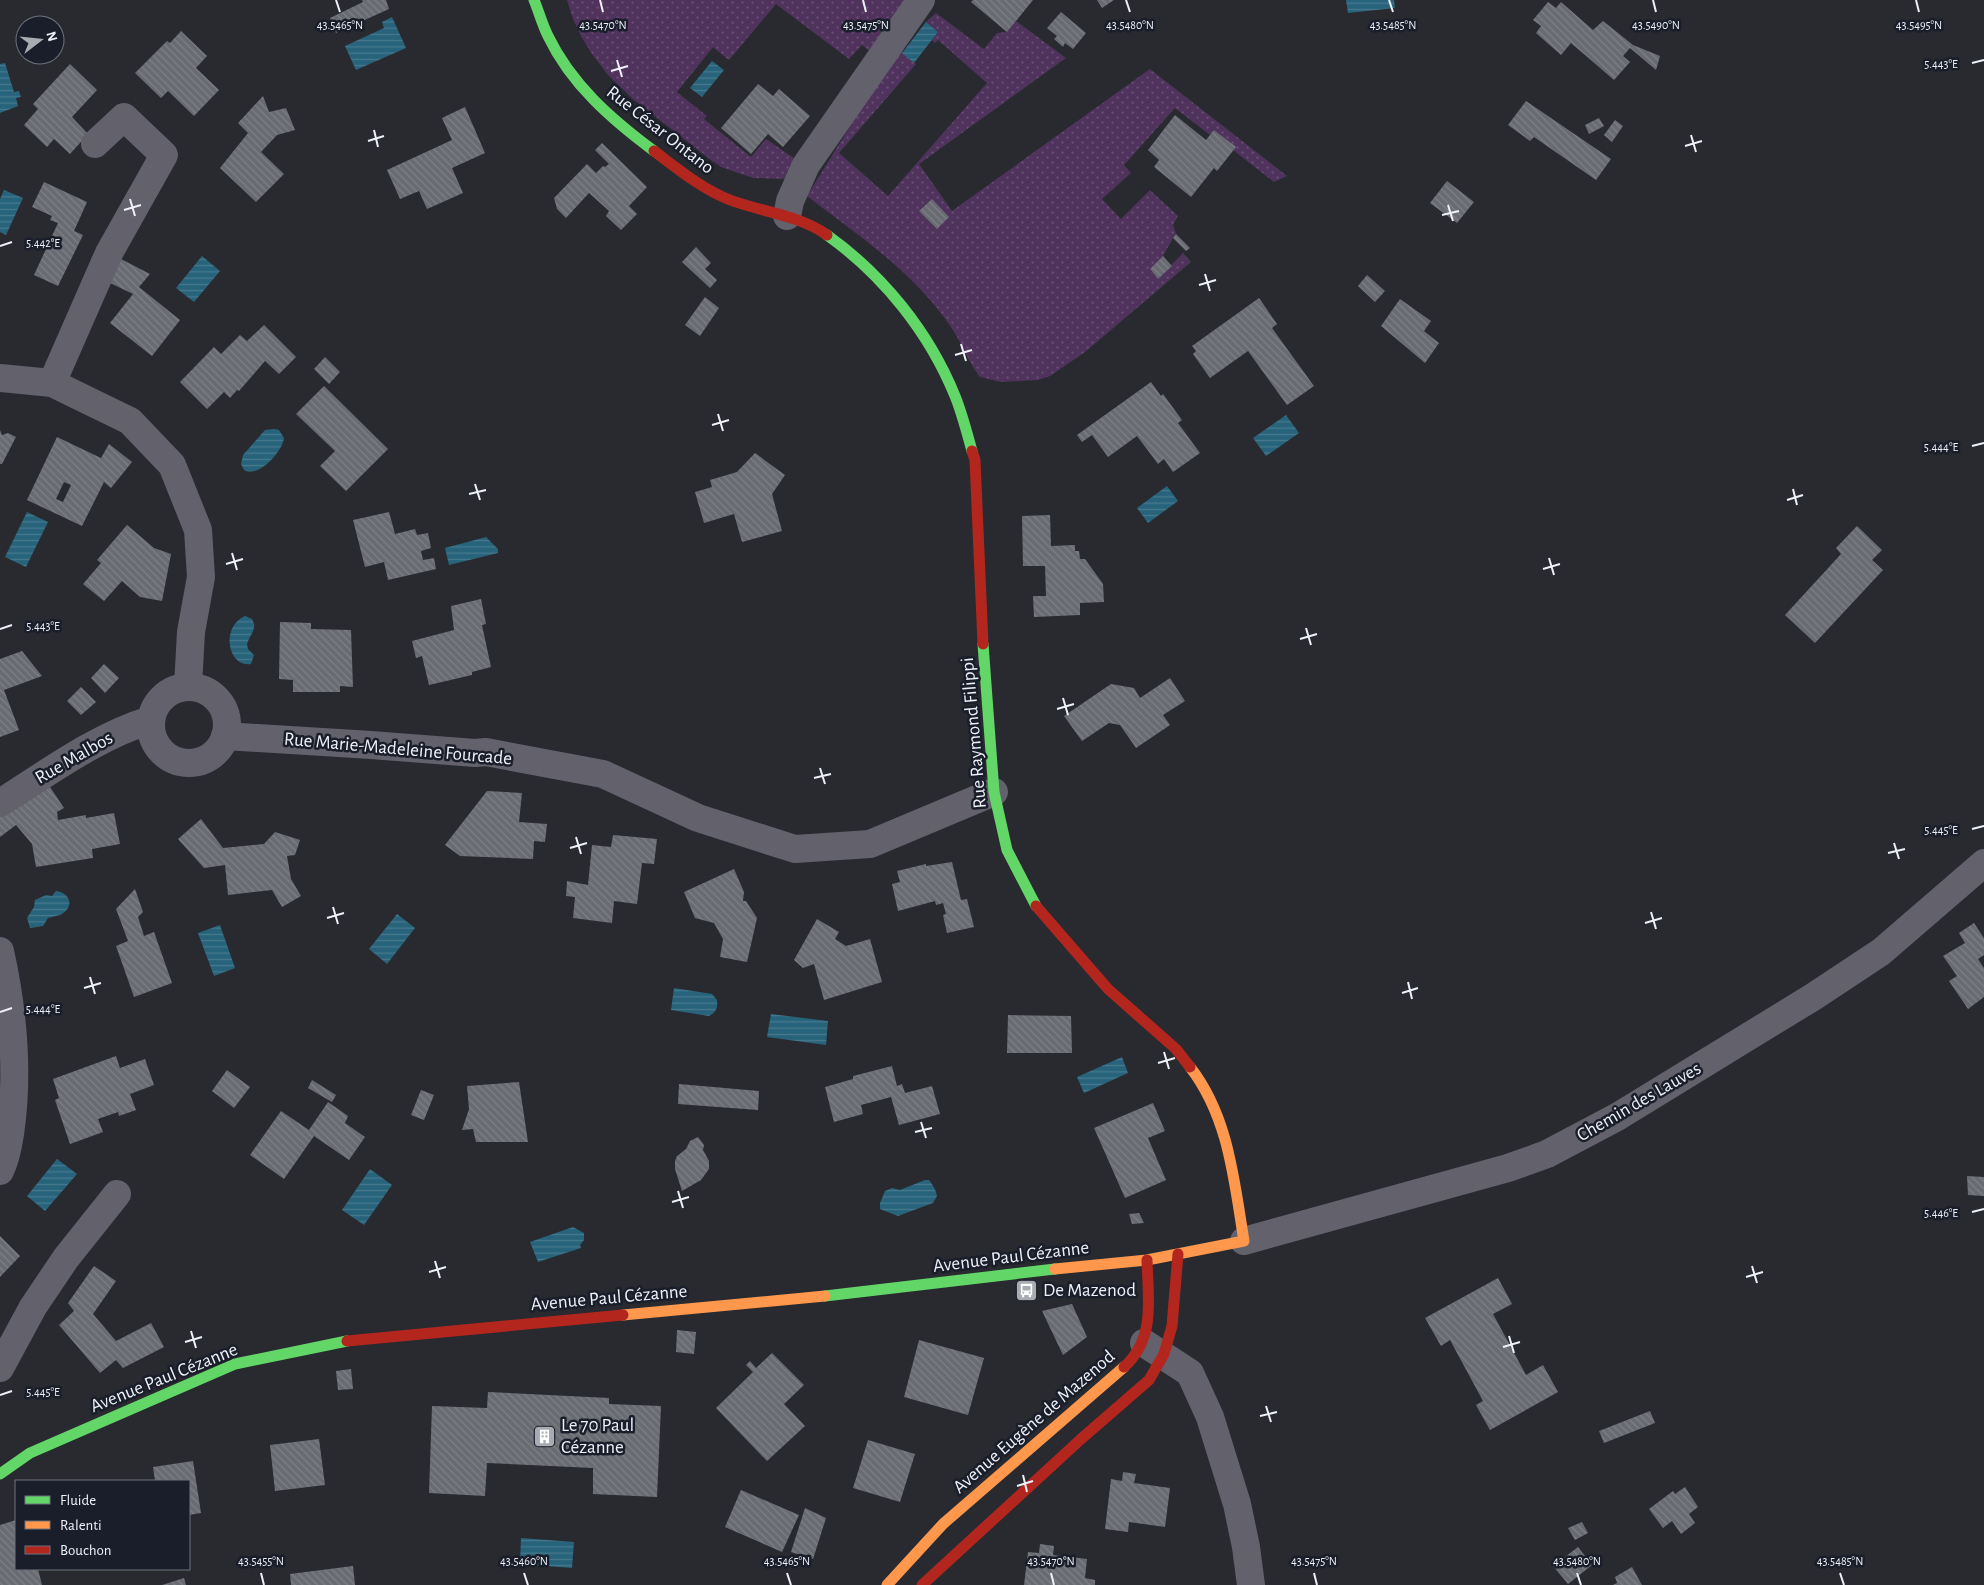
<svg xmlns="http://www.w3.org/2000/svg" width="1984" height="1585" font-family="'Alegreya Sans',sans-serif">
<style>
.grass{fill:url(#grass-dots)}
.water{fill:url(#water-rules)}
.building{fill:url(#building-back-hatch);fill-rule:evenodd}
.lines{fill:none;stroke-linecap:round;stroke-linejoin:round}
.street{stroke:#62616c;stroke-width:28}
.fast{stroke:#63d668;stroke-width:11}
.slow{stroke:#ff974d;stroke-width:11}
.jam{stroke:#b3261e;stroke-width:11}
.ticks{fill:none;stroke:#edf0f8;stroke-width:2}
.labels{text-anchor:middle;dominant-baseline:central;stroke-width:5;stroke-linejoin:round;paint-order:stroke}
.street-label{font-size:19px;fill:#edf0f8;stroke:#1a1e2a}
.poi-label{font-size:19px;fill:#edf0f8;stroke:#1a1e2a;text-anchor:start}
.ticks-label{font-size:12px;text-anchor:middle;fill:#edf0f8;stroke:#1a1e2a;stroke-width:5;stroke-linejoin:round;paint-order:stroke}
</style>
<defs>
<pattern id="grass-dots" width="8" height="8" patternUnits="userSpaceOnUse" patternTransform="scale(1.25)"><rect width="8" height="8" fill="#50335d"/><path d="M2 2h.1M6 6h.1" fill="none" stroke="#6a5175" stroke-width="1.8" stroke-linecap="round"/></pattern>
<pattern id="water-rules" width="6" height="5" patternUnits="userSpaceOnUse" patternTransform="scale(1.25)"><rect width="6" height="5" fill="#27647b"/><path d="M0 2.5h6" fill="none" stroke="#477a8e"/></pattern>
<pattern id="building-back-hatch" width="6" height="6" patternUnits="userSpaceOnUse" patternTransform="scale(1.25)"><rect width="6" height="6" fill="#686b71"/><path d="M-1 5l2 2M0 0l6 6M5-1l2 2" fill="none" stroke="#7e8086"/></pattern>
</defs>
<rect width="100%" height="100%" fill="#282a30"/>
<!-- grass -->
<g class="grass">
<path d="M567 0H911L872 53 862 45 849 59 776 4 729 60 713 47 677 92 707 116 704 119 751 157 766 139 798 161 790 175 783 179 753 178 721 167 711 160 633 99 608 75 592 54 582 38 573 19Z"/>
<path d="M936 13 984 49 997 33 1007 32 1016 21 1066 58 919 164 952 211 1150 69 1287 176 1274 182 1233 150 1235 147 1214 130 1210 135 1175 108 1124 165 1131 173 1102 199 1121 219 1150 190 1178 216 1173 225 1176 234 1173 238 1163 256 1150 270 1158 279 1183 253 1191 262 1085 352 1050 376 1038 380 1001 382 980 377C968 362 962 343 951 327 915 273 858 235 807 196L898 49 916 64 839 153 888 196 987 83 938 40 935 43 932 40 938 32 926 22Z"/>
</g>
<!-- water -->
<g class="water">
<path d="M1346 0H1394L1395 8 1348 13Z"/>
<path d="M392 17 406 48 356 70 345 46 384 28 382 22Z"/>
<path d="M926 22 938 32 914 63 902 53Z"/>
<path d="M712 61 724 70 702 97 690 88Z"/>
<path d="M5 63 14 92 19 91 21 97 16 98 18 106 0 113V64Z"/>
<path d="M4 190 23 198 6 235 0 232V199Z"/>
<path d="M202 256 220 271 194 302 176 288Z"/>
<path d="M1286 415 1299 433 1266 456 1253 438Z"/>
<path d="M274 429 279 430 284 438C282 452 259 478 244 470L241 464 243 455 265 430Z"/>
<path d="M1167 486 1178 501 1148 523 1137 508Z"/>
<path d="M27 512 48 522 26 567 5 557Z"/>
<path d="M486 537 498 549V553L449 565 445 548Z"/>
<path d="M245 616 252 619C258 629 250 634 247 644L248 649 254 655 251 664C228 668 220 627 245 616Z"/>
<path d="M56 891C71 893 75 908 60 915 56 916 52 917 48 918L43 926 30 928 27 918 34 907 35 900 46 895 52 896Z"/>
<path d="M397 914 415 928 387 964 369 949Z"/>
<path d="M220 925 235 968 214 976 198 933Z"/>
<path d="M674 988 712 994 717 1000C718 1008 716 1012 709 1016L671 1010Z"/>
<path d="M771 1014 828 1021 826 1045 767 1037Z"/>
<path d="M1122 1057 1128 1073 1084 1093 1077 1077Z"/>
<path d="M57 1159 77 1174 45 1211 27 1196Z"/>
<path d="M370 1169 392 1185 364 1225 342 1210Z"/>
<path d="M925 1180H929C933 1185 936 1190 937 1196L933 1203 898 1216 880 1209V1203L885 1191 892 1188 900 1190Z"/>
<path d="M573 1227 584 1233V1240L580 1245 581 1248 538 1262 530 1242Z"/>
<path d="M521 1538 574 1542 572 1568 520 1564Z"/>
</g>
<!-- building -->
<g class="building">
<path d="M362 0H386L389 9 336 33 330 18 363 2Z"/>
<path d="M973 0H1033L1007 32 971 2Z"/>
<path d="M1097 0H1114L1102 8Z"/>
<path d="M1548 2 1556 8 1561 2 1593 30 1603 21 1633 45 1660 56 1656 70 1630 48 1623 56 1630 62 1614 80 1571 43 1561 55 1536 33 1541 26 1533 20Z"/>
<path d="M1061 12 1086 33 1073 49 1065 43 1063 47 1054 39 1057 36 1047 28Z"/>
<path d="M181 31 207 56 196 68 219 90 194 116 168 91 161 98 135 73 167 41 170 43Z"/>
<path d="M70 64 97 90 72 117 88 134 70 154 54 139 47 147 24 125 38 109 33 104Z"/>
<path d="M758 84 773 96 779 89 810 116 783 147 768 134 751 154 721 128Z"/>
<path d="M263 96 269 112 286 108 295 130 277 135 261 152 284 174 256 202 220 168 248 133 238 123Z"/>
<path d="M1526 101 1611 159 1596 180 1534 137 1530 141 1508 125Z"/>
<path d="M465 107 485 153 452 168 463 193 427 209 419 191 400 199 387 170 452 140 442 118Z"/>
<path d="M1175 115 1206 140 1214 130 1236 147 1217 171 1214 168 1191 197 1154 167 1159 160 1148 150Z"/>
<path d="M1599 118 1604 126 1589 134 1585 125Z"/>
<path d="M1615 120 1623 126 1612 142 1604 135Z"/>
<path d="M602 143 647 187 629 206 637 214 621 230 606 216 609 211 589 193 566 218 557 209 554 198 587 164 596 173 603 166 605 167 609 164 595 150Z"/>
<path d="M1447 181 1474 202 1457 223 1430 203Z"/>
<path d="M44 182 87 202 74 231 83 235 58 286 34 275 58 223 50 220 52 216 32 207Z"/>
<path d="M932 199 949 217 937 229 919 211Z"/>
<path d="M1176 234 1190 248 1186 251 1173 238Z"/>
<path d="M696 247 711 263 705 269 717 280 710 288 682 262Z"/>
<path d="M1163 256 1172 266 1158 279 1150 269Z"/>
<path d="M119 258 150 274 139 287 180 320 152 356 110 323 133 294 108 282Z"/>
<path d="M1367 275 1385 291 1375 302 1358 286Z"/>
<path d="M705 297 719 308 700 336 685 325Z"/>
<path d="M1259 298 1277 324 1272 328 1314 386 1287 405 1248 351 1210 378 1193 354 1196 351 1192 346Z"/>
<path d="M1400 299 1431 321 1424 331 1439 343 1425 363 1381 326Z"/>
<path d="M264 325 296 357 279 374 265 361 239 391 237 390 230 398 224 392 207 409 180 382 214 347 221 354 240 335 247 341Z"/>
<path d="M325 357 340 372 329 384 314 369Z"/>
<path d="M1151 382 1161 396 1163 394 1182 420 1178 423 1200 453 1173 472 1164 459 1158 464 1137 436 1108 457 1092 435 1082 442 1077 435Z"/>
<path d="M324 386 388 449 346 491 320 466 335 451 296 414Z"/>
<path d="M0 430 2 435 8 433 16 437 2 464H0Z"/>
<path d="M57 437 101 458 109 444 132 462 111 488 104 482 82 526 27 500ZM64 482 71 485 63 502 56 499Z"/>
<path d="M755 453 785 475 772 494 782 531 742 542 734 514 704 523 695 492 712 487 710 480 737 472Z"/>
<path d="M389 512 395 534 415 529 417 535 428 533 431 548 421 551 423 560 434 558 436 569 388 580 384 562 365 567 353 520Z"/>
<path d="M1050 515 1051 546 1075 545V551H1079L1080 559H1085L1103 584 1104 602 1080 603V615L1034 617 1033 596H1046L1045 566H1023L1022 516Z"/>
<path d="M127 525 154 548 171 554 162 601 140 597 122 581 104 601 83 584 101 563 97 560Z"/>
<path d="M1857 526 1882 550 1872 560 1883 570 1815 643 1785 615 1841 554 1836 548Z"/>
<path d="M481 599 486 624 482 625 491 667 472 672V675L429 685 422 656 416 658 412 641 454 630 451 606Z"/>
<path d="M280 622 311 623V629L351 630 353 687 340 686V692H293V680L279 679Z"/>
<path d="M22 651 42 676 4 690 19 730 0 737V659Z"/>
<path d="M104 664 119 678 105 693 91 678Z"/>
<path d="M1170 678 1185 701 1163 715 1170 725 1136 748 1120 725 1109 723 1082 741 1064 716 1111 684 1134 688 1140 698Z"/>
<path d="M81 687 96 702 81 715 67 701Z"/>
<path d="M48 784 64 808 57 812 58 820 86 815V818L114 813 120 844 92 849 93 858 36 867 32 844 16 825 0 837V816Z"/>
<path d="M487 791 522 793 519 822 547 824 545 842 534 841 533 859 460 856 445 845Z"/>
<path d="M201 819 223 848 264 844 275 832 300 840 295 855 287 856 291 879 301 896 282 907 272 890 228 895 225 865 204 868 178 839Z"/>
<path d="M613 835 657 839 654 864 642 863 637 904 614 901 612 923 573 918 575 897 566 896 567 881 588 885 592 845 611 847Z"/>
<path d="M952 862 961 900 967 899 974 927 947 933 943 915 946 914 943 903 936 905 935 901 898 911 892 884 900 882 897 871 926 864V866Z"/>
<path d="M734 869 744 892 743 901H746L757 918 747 962 720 957 723 939 714 923 695 918 684 892Z"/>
<path d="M135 889 143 912 138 917 144 936 154 932 172 983 134 997 116 946 128 941 116 909Z"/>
<path d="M817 919 839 932 835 939 846 946 870 939 882 982 824 1000 814 964 803 968 794 960Z"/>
<path d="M1974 923 1984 938V955L1978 959 1984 968V997L1968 1009 1949 981 1957 976 1943 956 1965 943 1959 933Z"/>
<path d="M1008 1015 1071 1016 1072 1053H1007Z"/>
<path d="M116 1056 120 1068 145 1059 154 1085 130 1094 136 1110 119 1116 118 1112 98 1119 103 1132 70 1144 55 1100 59 1098 53 1079Z"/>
<path d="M892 1066 897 1086 902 1084 905 1093 932 1086 940 1114 899 1125 891 1097 861 1105 863 1114 834 1122 825 1087 853 1079V1076Z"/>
<path d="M227 1070 250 1087 234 1108 212 1091Z"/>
<path d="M312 1080 336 1095 332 1102 308 1088Z"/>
<path d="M519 1082 528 1142H476L473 1129 462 1130 469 1109 467 1086Z"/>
<path d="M679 1084 759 1091 758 1110 678 1104Z"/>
<path d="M421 1090 434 1095 424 1120 411 1115Z"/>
<path d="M328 1102 348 1116 345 1123 365 1137 349 1160 314 1136 284 1179 250 1155 281 1111 309 1130Z"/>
<path d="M1153 1103 1165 1131 1148 1138 1166 1180 1125 1198 1094 1128Z"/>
<path d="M698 1137 704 1145 703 1150 709 1161V1169L701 1180 682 1191 675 1169V1161L677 1156 686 1149 690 1141Z"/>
<path d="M1967 1176 1984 1177V1196L1968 1195Z"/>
<path d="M1139 1213 1144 1223 1132 1224 1129 1214Z"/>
<path d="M0 1236 20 1256 0 1277Z"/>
<path d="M94 1266 116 1281 93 1314 116 1341 151 1323 164 1347 123 1368 116 1360 100 1373 59 1325 74 1311 68 1303Z"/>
<path d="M1498 1278 1512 1304 1493 1314 1526 1375 1543 1365 1558 1392 1490 1430 1476 1405 1483 1401 1450 1340 1441 1346 1425 1318Z"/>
<path d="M1072 1304 1087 1337 1063 1355 1042 1311Z"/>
<path d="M677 1330 696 1332 694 1354 676 1352Z"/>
<path d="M919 1340 984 1358 968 1415 904 1397Z"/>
<path d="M772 1353 804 1385 784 1404 805 1426 767 1461 716 1408 753 1372 746 1365 750 1361 756 1368Z"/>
<path d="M351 1369 353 1389 338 1390 336 1371Z"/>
<path d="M488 1392 609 1398V1404L661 1406 657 1497 593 1494V1468L487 1463 485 1496 429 1493 432 1406 487 1408Z"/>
<path d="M1650 1411 1655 1423 1604 1443 1599 1431Z"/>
<path d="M319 1439 325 1485 275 1491 270 1445Z"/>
<path d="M868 1440 915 1454 900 1502 853 1488Z"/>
<path d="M193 1461 201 1513 189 1515V1481H155L153 1467Z"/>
<path d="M1123 1472 1136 1474 1134 1483 1170 1488 1165 1527 1129 1522 1128 1532 1105 1529 1111 1479 1122 1481Z"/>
<path d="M1685 1487 1698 1507 1689 1514 1695 1523 1681 1534 1672 1521 1663 1528 1649 1509 1673 1491 1675 1494Z"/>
<path d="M741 1490 799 1515 782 1552 725 1527Z"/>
<path d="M805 1508 826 1518 813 1559 791 1552Z"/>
<path d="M16 1520V1569H38L42 1585H0V1525Z"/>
<path d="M1582 1522 1588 1533 1575 1540 1568 1528Z"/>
<path d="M1040 1544 1054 1546 1053 1555 1087 1559 1085 1578 1095 1580V1585H1024L1028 1552 1039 1553Z"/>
<path d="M1578 1547 1592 1565 1568 1584 1553 1566Z"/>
<path d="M353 1566 355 1585H291L290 1574Z"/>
<path d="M1632 1567 1642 1585H1613L1617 1583 1615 1577Z"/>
<path d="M184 1578 186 1585H162Z"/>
</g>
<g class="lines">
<!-- street -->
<g class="street">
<path d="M787 216 790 201 806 165 921 0"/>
<path d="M0 378 52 383 130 421 172 465 198 530 201 577 191 632 188 686"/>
<path d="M52 383 109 253 164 155 124 117 95 144"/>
<circle cx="189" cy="725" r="38"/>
<path d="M225 736 371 745 475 753 486 752 603 774 698 818 795 849 870 844 994 792"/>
<path d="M0 803C46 774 99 735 151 720"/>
<path d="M0 951C13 1010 19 1073 10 1134 8 1147 6 1159 0 1171"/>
<path d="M1244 1241 1508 1168 1547 1154 1617 1117 1813 997 1881 952 1984 863"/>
<path d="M1144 1343 1190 1373 1210 1417 1237 1504 1246 1547 1251 1585"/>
<path d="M0 1368 33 1307 66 1258 117 1194"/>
</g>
<!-- fast -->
<g class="fast">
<path d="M534 0C539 12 542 24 548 36 571 84 611 119 654 151"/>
<path d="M827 235C883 275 929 332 955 396 962 413 967 433 972 451"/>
<path d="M983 644 994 792 1007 850 1036 906"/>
<path d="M825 1296 1055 1269"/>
<path d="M0 1474 30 1453 235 1364 347 1341"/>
</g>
<!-- slow -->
<g class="slow">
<path d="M1055 1269 1147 1260 1244 1241C1234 1181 1229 1117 1190 1067"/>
<path d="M623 1315 825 1296"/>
<path d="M887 1585 943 1524 1124 1367"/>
</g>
<!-- jam -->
<g class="jam">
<path d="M654 151C678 169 702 189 730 200 762 212 799 215 827 235"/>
<path d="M972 451 975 460 983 644"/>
<path d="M1036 906 1108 989 1176 1049 1190 1067"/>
<path d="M347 1341 623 1315"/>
<path d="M1124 1367C1156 1338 1148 1299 1147 1260"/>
<path d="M922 1585 1081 1439 1149 1380 1164 1354 1172 1326 1178 1254"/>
</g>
</g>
<!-- ticks -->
<path class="ticks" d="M336 0 340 12M600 0 603 12M863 0 866 12M1126 0 1130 12M1389 0 1393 12M1653 0 1656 12M1916 0 1919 12M617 60 622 77M1972 63 1984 60M611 71 628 66M374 130 378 147M1691 135 1696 152M368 141 384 136M1685 146 1702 141M130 199 135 216M1448 205 1453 221M124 210 141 205M1442 215 1459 211M0 246 12 242M1205 274 1210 291M1199 285 1216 280M961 344 966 361M955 355 972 350M718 414 723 431M712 425 729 420M1972 446 1984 443M475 484 480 500M1793 489 1797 505M469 494 486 490M1787 500 1803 495M232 553 237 570M1549 558 1554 575M226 564 243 559M1543 569 1560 564M1306 628 1311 645M0 629 12 625M1300 639 1317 634M1063 698 1068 715M1057 709 1074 704M820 768 825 784M814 778 831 774M1972 829 1984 826M576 837 581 854M1894 843 1899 859M570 848 587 843M1888 853 1905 849M333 907 338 924M1651 912 1656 929M327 918 344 913M1645 923 1662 918M90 977 95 994M1408 982 1412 999M84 988 101 983M1402 993 1418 988M0 1012 12 1008M1164 1052 1169 1069M1158 1063 1175 1058M921 1122 926 1138M915 1132 932 1128M678 1191 683 1208M672 1202 689 1197M1972 1212 1984 1209M435 1261 440 1278M1752 1266 1757 1283M429 1272 446 1267M1746 1277 1763 1272M191 1331 196 1348M1509 1336 1514 1353M185 1342 202 1337M1503 1347 1520 1342M0 1395 12 1391M1266 1406 1271 1422M1260 1416 1277 1412M1023 1475 1027 1492M1017 1486 1033 1481M261 1573 264 1585M524 1573 528 1585M787 1573 791 1585M1051 1573 1054 1585M1314 1573 1317 1585M1577 1573 1581 1585M1840 1573 1844 1585"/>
<!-- icons -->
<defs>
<symbol id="bus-square" viewBox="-11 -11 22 22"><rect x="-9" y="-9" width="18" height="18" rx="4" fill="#a8abb2" stroke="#1a1e2a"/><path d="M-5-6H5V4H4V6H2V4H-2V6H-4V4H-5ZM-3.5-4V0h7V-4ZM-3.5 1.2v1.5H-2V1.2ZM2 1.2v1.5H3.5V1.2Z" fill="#fff"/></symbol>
<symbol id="building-square" viewBox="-11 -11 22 22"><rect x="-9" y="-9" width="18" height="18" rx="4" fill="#a8abb2" stroke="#1a1e2a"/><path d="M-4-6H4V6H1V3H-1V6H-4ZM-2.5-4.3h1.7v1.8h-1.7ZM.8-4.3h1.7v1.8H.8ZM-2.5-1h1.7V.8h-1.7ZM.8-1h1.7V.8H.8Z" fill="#fff"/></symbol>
</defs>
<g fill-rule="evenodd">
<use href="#bus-square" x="1014" y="1278" width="25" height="25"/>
<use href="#building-square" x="532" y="1424" width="25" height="25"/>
</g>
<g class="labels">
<!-- street labels -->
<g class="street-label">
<text transform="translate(660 130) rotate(38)">Rue César Ontano</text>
<text transform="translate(974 733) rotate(-95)">Rue Raymond Filippi</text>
<text transform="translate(398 749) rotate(5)">Rue Marie-Madeleine Fourcade</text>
<text transform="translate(74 758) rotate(-30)">Rue Malbos</text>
<text transform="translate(1639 1102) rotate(-30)">Chemin des Lauves</text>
<text transform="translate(1011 1257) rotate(-7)">Avenue Paul Cézanne</text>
<text transform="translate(609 1298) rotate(-5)">Avenue Paul Cézanne</text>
<text transform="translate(164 1378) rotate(-22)">Avenue Paul Cézanne</text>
<text transform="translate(1034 1422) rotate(-41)">Avenue Eugène de Mazenod</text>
</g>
<!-- poi labels -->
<g class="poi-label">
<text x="1043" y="1290">De Mazenod</text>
<text x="561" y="1425">Le 70 Paul<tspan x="561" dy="22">Cézanne</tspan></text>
</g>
</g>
<g class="ticks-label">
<text x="340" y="29">43.5465°N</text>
<text x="603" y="29">43.5470°N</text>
<text x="866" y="29">43.5475°N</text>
<text x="1130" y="29">43.5480°N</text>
<text x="1393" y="29">43.5485°N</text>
<text x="1656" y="29">43.5490°N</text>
<text x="1919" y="29">43.5495°N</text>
<text x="1941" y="68">5.443°E</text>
<text x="43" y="247">5.442°E</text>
<text x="1941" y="451">5.444°E</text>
<text x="43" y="630">5.443°E</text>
<text x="1941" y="834">5.445°E</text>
<text x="43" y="1013">5.444°E</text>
<text x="1941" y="1217">5.446°E</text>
<text x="43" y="1396">5.445°E</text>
<text x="261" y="1565">43.5455°N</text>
<text x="524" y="1565">43.5460°N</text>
<text x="787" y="1565">43.5465°N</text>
<text x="1051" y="1565">43.5470°N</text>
<text x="1314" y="1565">43.5475°N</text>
<text x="1577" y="1565">43.5480°N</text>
<text x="1840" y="1565">43.5485°N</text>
</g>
<!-- legend -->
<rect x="15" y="1480" width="175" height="90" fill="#1a1e2a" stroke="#6e727c"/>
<rect x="25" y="1496" width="25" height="8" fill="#63d668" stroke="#6e727c"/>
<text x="60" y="1505" font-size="15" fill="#edf0f8">Fluide</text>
<rect x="25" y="1521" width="25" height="8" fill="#ff974d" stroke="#6e727c"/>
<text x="60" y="1530" font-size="15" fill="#edf0f8">Ralenti</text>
<rect x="25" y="1546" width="25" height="8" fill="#b3261e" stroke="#6e727c"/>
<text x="60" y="1555" font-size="15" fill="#edf0f8">Bouchon</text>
<!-- north arrow -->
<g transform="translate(40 40) rotate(74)"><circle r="24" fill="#1a1e2a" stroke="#6e727c"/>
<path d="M0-4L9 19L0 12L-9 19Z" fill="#a8abb2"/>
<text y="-8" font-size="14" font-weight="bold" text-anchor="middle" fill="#edf0f8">N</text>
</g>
</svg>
